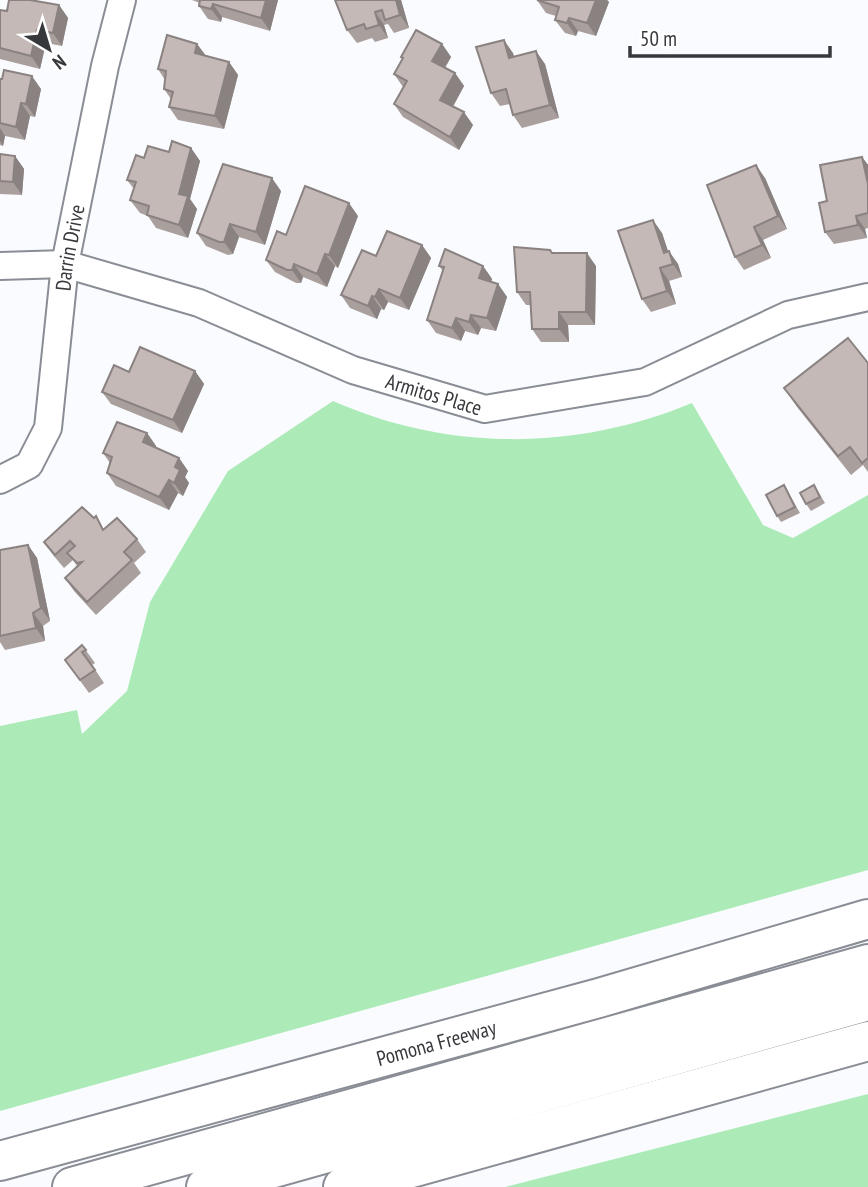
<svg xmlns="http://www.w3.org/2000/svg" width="868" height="1187" font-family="'PT Sans Narrow',sans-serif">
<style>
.green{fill:#acebb8}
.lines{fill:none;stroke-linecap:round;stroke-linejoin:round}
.street-casing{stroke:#8a8d95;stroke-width:30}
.highway-casing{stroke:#8a8d95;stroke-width:42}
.street{stroke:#fff;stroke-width:26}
.highway{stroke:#fff;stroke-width:38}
.wall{fill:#a99f9d}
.shaded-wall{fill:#898280}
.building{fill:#c4b9b7;stroke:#898280;stroke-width:2}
.labels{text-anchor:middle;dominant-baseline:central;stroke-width:7;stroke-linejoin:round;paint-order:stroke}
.street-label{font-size:21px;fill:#37383c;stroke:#fff}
</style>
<rect width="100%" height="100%" fill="#fafbff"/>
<!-- green -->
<g class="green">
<path d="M333 401C449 452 576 451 692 403L763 525 793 538 868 495V870L0 1111V726L77 710 82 734 127 691 150 602 228 471Z"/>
<path d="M868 1094V1187H505Z"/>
</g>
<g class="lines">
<defs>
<g id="street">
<path id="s1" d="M0 266 65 264 199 303 353 370 485 409 645 382 788 315 868 297"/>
<path id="s2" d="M0 480 29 465 48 428 65 264 105 66 122 0"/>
</g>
<g id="highway">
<path id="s3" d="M0 1161 599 998 868 919"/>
<path d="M72 1187 868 964"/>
<path d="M206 1187 868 1001"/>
<path d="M343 1187 868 1041"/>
</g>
</defs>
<!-- street casing -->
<use href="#street" class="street-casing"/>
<!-- highway casing -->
<use href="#highway" class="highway-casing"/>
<!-- street -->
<use href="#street" class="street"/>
<!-- highway -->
<use href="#highway" class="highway"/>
</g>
<!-- wall -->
<g class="wall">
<path d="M192 0H278L270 31 222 17 221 22 208 19 199 6 200 3Z"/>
<path d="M335 0H401L409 28 394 33 388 24 384 25 388 38 375 42 372 38 357 43 347 30Z"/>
<path d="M537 0H607L609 2 596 36 578 31 576 36 565 33 555 20 556 16 546 13Z"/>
<path d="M59 5 68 18 62 46 46 43 40 69 0 59V10L7 11Z"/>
<path d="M197 44 206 56 229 62 238 75 224 129 178 120 169 107 171 99 164 89 165 80 158 69Z"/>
<path d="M442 44 451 57 445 68 455 73 464 86 453 107 473 125 459 150 403 117 394 104 403 87 394 74 402 59 401 57Z"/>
<path d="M513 53 514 57 545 64 559 118 522 128 513 115 510 104 500 106 491 93Z"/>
<path d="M0 79 41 89 35 117 30 116 25 140 5 136 3 146 0 145Z"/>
<path d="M191 148 200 161 190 199 197 209 188 238 156 228 148 216 140 213 130 200 134 189 127 180 144 158Z"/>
<path d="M0 154 15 156 24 169 22 195 0 194Z"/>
<path d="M862 157 868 165V228L865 229 867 238 834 244 825 232 827 201Z"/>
<path d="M765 178 787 229 763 240 771 258 744 270 735 257Z"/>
<path d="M281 191 265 245 239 237 233 254 228 255 206 246 197 233Z"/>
<path d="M358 216 338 268 335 266 327 287 303 277 301 283H296L275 272 266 260 286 235Z"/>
<path d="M662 233 668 252 678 264 682 277 669 281 676 304 651 312 642 299Z"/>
<path d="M422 245 431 258 409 310 388 302 384 310 381 309 377 319 350 308 341 295Z"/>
<path d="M552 253 596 266 595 325H568L569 342H541L532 329 530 305H526L517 292Z"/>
<path d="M439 266H483L492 279 491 282 498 284 507 297 496 331 481 328 478 335 465 331 461 341 436 333 427 320 443 271Z"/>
<path d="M868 363V472L863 465 851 475 797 407 784 388Z"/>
<path d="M195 371 204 384 182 433 111 404 102 392 129 372Z"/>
<path d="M147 433 156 446V447L179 458 188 471 185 477 189 483 183 496 178 493 169 510 116 486 107 473 110 463 103 453Z"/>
<path d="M784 485 800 513 781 522 777 516Z"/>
<path d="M814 485 825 503 811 511 806 504Z"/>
<path d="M105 529 137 539 146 552 134 563 141 573 96 615 74 591 65 578 77 566 73 560 64 568 53 555 44 542Z"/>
<path d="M28 545 37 558 50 621 43 626 45 641 5 650 0 642V550Z"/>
<path d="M82 645 95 663 92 665 104 683 89 693 65 660Z"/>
</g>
<!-- shaded-wall -->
<g class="shaded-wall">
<path d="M266 0H278L270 31 261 18Z"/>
<path d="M396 0H401L409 28 400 15Z"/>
<path d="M596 0H607L609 2 596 36 587 23Z"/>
<path d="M213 4 222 17 221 22 211 9Z"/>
<path d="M59 5 68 18 62 46 53 33Z"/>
<path d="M375 12 384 25 388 38 379 25Z"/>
<path d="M569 18 578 31 576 36 567 23Z"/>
<path d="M37 30 46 43 40 69 31 56Z"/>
<path d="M504 40 513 53 518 71 509 58Z"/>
<path d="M197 44 206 56 195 53Z"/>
<path d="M442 44 451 57 441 74 432 61Z"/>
<path d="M536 51 545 64 559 118 550 105Z"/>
<path d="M229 62 238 75 224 129 215 116Z"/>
<path d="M455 73 464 86 449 113 440 100Z"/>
<path d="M32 76 41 89 35 117 26 104Z"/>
<path d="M21 103 30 116 25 140 16 127Z"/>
<path d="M464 112 473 125 459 150 450 137Z"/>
<path d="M0 128 5 136 3 146 0 141Z"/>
<path d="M191 148 200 161 190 199 197 209 188 238 179 225V194Z"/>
<path d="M15 156 24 169 22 195 13 182Z"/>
<path d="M862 157 868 165V184Z"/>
<path d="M756 165 765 178 787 229 778 216Z"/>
<path d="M272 178 281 191 265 245 256 232Z"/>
<path d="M349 203 358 216 338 268 329 255Z"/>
<path d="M856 216 865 229 867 238 858 225Z"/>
<path d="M653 220 662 233 673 266 664 253Z"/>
<path d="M230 224 239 237 233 254 224 242Z"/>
<path d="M754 227 763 240 771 258 762 245Z"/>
<path d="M422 245 431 258 409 310 400 298Z"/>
<path d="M669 251 678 264 682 277 673 264Z"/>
<path d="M587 253 596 266 595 325 586 312Z"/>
<path d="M325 254 335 266 327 287 317 274Z"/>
<path d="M294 264 303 277 301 283 292 270Z"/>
<path d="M483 266 492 279 488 291 479 278Z"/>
<path d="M660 268 669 281 676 304 667 291Z"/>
<path d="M498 284 507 297 496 331 487 318Z"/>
<path d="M379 289 388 302 384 310 375 297Z"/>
<path d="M372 296 381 309 377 319 368 306Z"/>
<path d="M559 312 568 325 569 342 559 329Z"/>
<path d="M471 315 481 328 478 335 469 322Z"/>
<path d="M456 318 465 331 461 341 452 328Z"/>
<path d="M195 371 204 384 182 433 173 420Z"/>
<path d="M147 433 156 446 152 455 143 442Z"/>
<path d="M179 458 188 471 185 477 189 483 183 496 174 483 175 467Z"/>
<path d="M169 480 178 493 169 510 159 497Z"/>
<path d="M28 545 37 558 50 621 41 608Z"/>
<path d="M33 613 43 626 45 641 36 628Z"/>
</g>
<!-- building -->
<g class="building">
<path d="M9 0H30L59 5 53 33 37 30 31 56 0 48V10L7 11Z"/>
<path d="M200 0H266L261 18 213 4 211 9 199 6Z"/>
<path d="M335 0H396L400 15 385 20 382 10 375 12 379 25 366 29 364 24 347 30Z"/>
<path d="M537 0H596L587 23 569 18 567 23 555 20 559 7Z"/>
<path d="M416 30 442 44 432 61 455 73 440 100 464 112 450 137 394 104 407 81 394 74 403 58 401 57Z"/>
<path d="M167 35 197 44 195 53 229 62 215 116 169 107 173 92 164 89 166 71 158 69Z"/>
<path d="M504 40 509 58 536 51 550 105 513 115 506 89 491 93 476 47Z"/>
<path d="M4 70 32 76 26 104 21 103 16 127 0 123V79H2Z"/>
<path d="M172 141 191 148 179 194 188 196 179 225 147 215 149 206 130 200 136 182 127 180 136 155 144 158 148 146 169 152Z"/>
<path d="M0 154 15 156 13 182 0 181Z"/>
<path d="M862 157 868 184V213L856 216 858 225 825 232 819 203 827 201 820 165Z"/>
<path d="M223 164 272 178 256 232 230 224 224 242H219L197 233Z"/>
<path d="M756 165 778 216 754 227 762 245 735 257 707 185Z"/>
<path d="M305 186 349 203 329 255 325 254 317 274 294 264 292 270H287L266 260 277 231 286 235Z"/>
<path d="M653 220 664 253 669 251 673 264 660 268 667 291 642 299 618 231Z"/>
<path d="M387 231 422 245 400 298 379 289 375 297 372 296 368 306 341 295 362 250 376 256Z"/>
<path d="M514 247 550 250 552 253H587L586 312H559V329H532L530 292H517Z"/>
<path d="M445 249 483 266 479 278 498 284 487 318 471 315 469 322 456 318 452 328 427 320 444 267 439 266Z"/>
<path d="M848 338 868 363V458L862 463 850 447 838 456 784 388Z"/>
<path d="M140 347 195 371 173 420 102 392 114 365 129 372Z"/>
<path d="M117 422 147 433 143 442 179 458 175 467 180 470 174 483 169 480 159 497 107 473 112 457 103 453Z"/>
<path d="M784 485 795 507 777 516 766 495Z"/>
<path d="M814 485 820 497 806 504 800 493Z"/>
<path d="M82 507 94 518 96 516 103 530 117 518 137 539 124 552 132 560 87 602 65 578 82 562 77 563 67 553 75 546 70 541 55 555 44 542Z"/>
<path d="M28 545 41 608 33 613 36 628 0 636V550Z"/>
<path d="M82 645 86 650 82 652 95 670 80 680 65 660Z"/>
</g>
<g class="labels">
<!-- street labels -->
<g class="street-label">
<text stroke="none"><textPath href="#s2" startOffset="256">Darrin Drive</textPath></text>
<text stroke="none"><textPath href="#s1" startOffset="457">Armitos Place</textPath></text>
<text stroke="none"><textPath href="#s3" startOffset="452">Pomona Freeway</textPath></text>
</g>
</g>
<!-- north arrow -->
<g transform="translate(49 49) rotate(142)" stroke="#ffffff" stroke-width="5" paint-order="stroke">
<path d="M0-5L12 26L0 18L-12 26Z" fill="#37383c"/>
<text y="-10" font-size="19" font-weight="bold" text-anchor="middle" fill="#37383c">N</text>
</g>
<!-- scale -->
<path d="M630 46v10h200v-10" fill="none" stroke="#37383c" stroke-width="3.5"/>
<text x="640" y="46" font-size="21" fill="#37383c" stroke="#ffffff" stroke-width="5" paint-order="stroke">50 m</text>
</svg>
